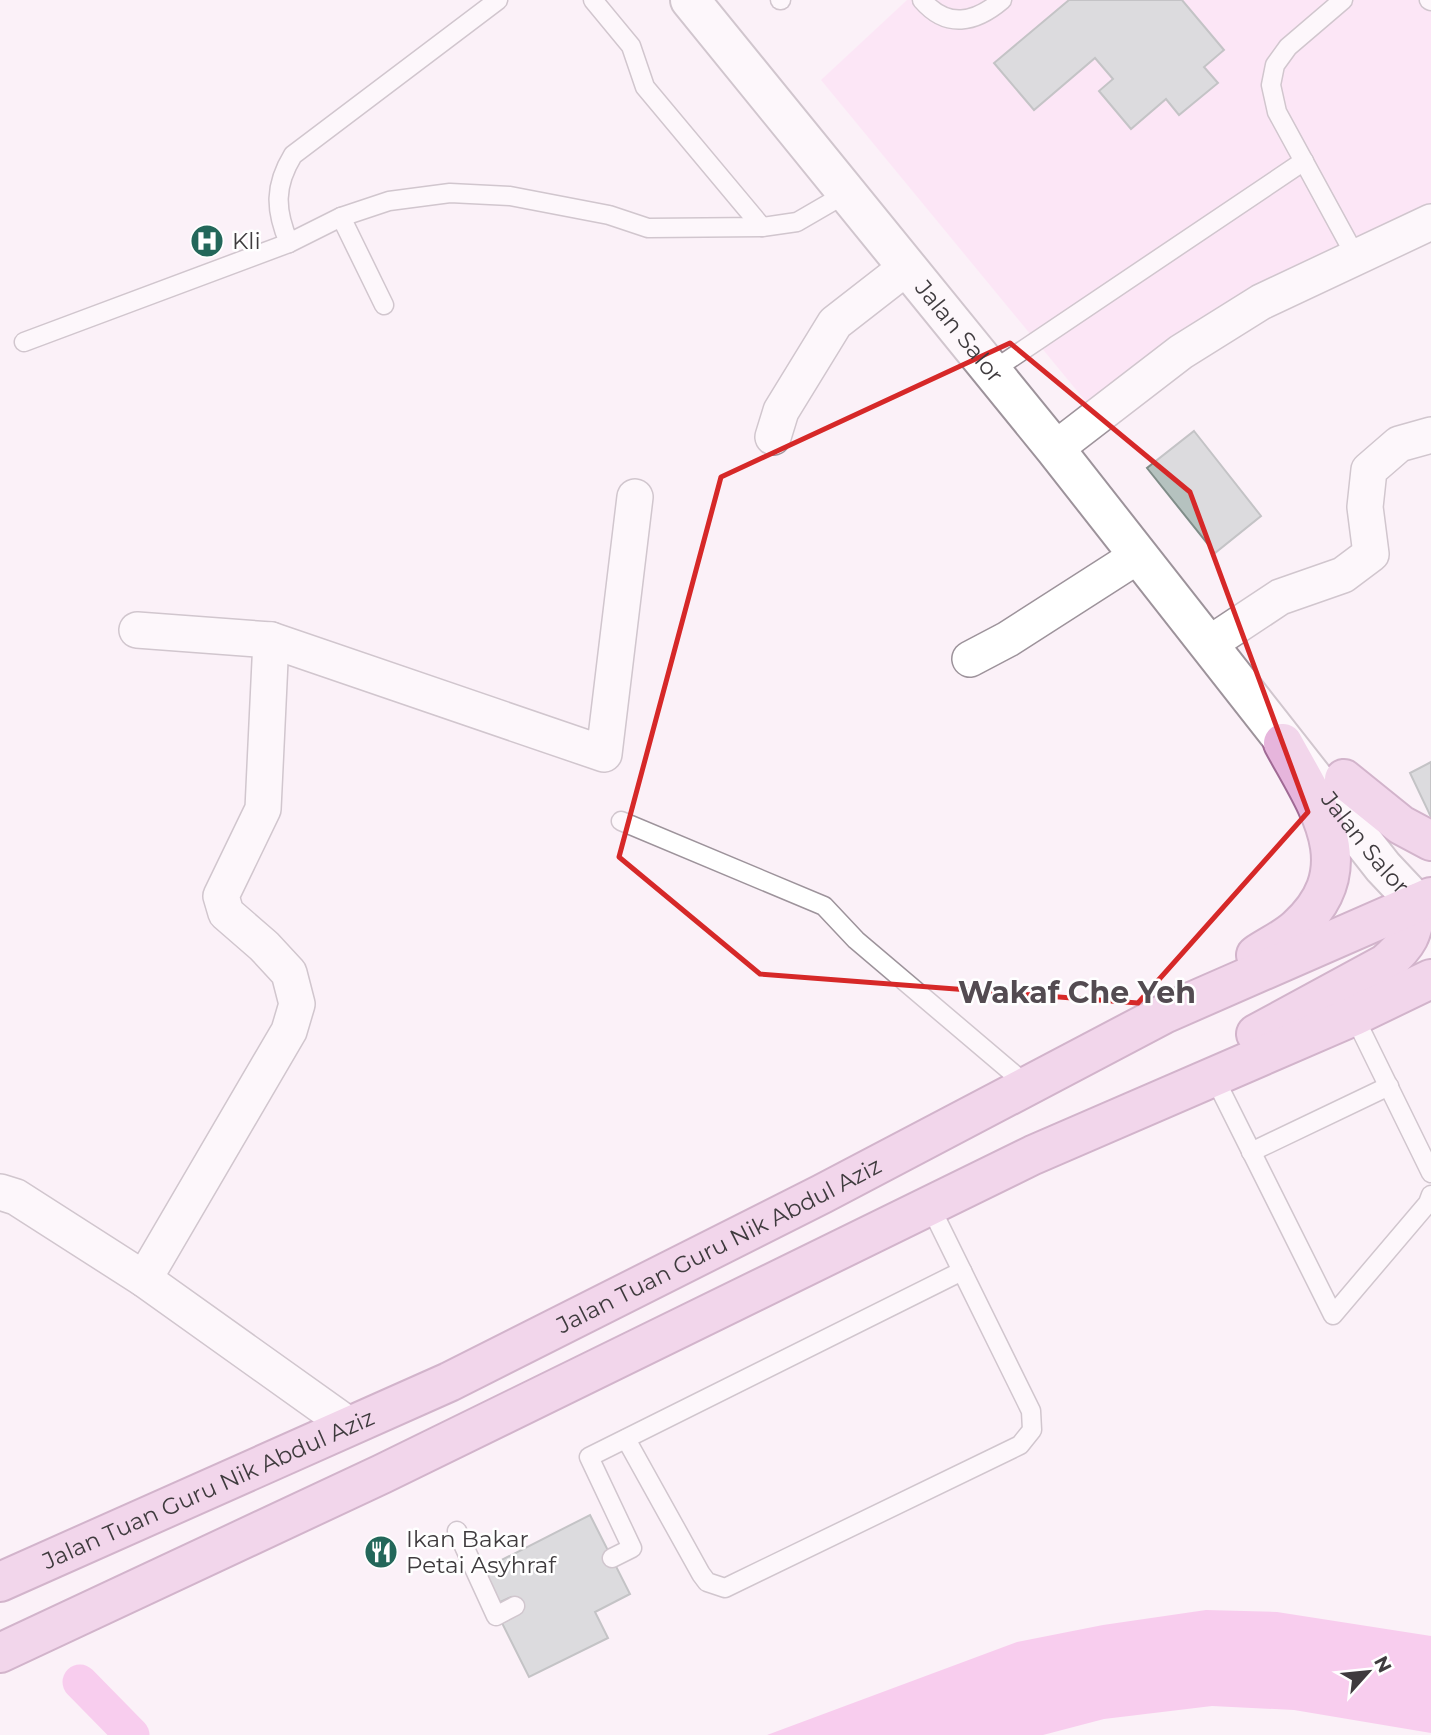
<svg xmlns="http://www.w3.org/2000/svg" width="1431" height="1735" font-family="Montserrat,sans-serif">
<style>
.green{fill:#fddaf4}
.water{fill:#f4a2e2}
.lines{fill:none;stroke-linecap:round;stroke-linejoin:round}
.canal{stroke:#f4a2e2;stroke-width:35}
.building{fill:#b5c2bf;stroke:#808d89;stroke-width:2}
.lane-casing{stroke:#9d939b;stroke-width:21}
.street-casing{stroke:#9d939b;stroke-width:38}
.secondary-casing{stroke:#9d939b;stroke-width:42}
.primary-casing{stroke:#a06a95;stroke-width:42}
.lane{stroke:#fff;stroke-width:18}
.street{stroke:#fff;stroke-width:35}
.secondary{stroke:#fff;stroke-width:38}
.primary{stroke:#e6b5dc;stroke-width:38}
.marked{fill:none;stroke:#d62828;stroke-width:5;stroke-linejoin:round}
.labels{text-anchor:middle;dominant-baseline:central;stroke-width:5;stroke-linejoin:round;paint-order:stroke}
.poi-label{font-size:23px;fill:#3f3b3e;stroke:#fff;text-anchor:start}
.street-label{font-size:23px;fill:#3f3b3e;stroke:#fff}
.district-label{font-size:30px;font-weight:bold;fill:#534b51;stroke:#fff}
</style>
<rect width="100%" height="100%" fill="#fbf1f8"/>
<!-- green -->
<path class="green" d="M907 0H1431V208L1087 403 821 80Z"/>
<!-- water -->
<path class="water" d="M1206 1610 1277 1612 1431 1636V1733L1294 1710 1212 1706 1104 1719 1043 1735H767L1017 1642 1103 1625Z"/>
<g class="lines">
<!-- canal -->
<path class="canal" d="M80 1682 132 1735"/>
</g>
<!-- building -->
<g class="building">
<path d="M1069 0H1182L1224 50 1204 67 1218 83 1179 115 1166 99 1131 129 1099 91 1113 79 1095 58 1034 110 994 63Z"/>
<path d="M1194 431 1261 516 1215 553 1147 468Z"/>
<path d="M1431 762V817L1410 773Z"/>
<path d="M590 1515 630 1594 595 1612 608 1638 529 1677 502 1623 519 1614 511 1597 498 1603 482 1570Z"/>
</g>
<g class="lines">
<defs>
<g id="lane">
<path d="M593 0 631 46 645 87 762 227"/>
<path d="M780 0H781"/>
<path d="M922 0C947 29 975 23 1002 0"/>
<path d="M1343 0 1288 47 1275 65 1271 85 1277 112 1356 257"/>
<path d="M1429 0 1431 1"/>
<path d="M341 217 384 305"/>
<path d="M289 243C275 210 274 186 293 155L498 0"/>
<path d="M24 342 289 243 341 217 389 201 450 193 510 196 609 215 648 228 762 227 797 222 847 193"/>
<path d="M992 371 1304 161"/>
<path d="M621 821 824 906 856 940 1028 1086"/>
<path d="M1354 1016 1431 1173"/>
<path d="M1214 1077 1333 1315 1428 1203 1431 1195"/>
<path d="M1251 1152 1389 1086"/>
<path d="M626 1439 701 1574 707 1582 725 1588 1020 1445 1032 1430 1031 1411 962 1271"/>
<path d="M457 1531 496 1616 515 1606"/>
<path d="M612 1558 632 1548 589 1457 962 1271 930 1206"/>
</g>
<g id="street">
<path d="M773 437 781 411 835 323 907 267"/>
<path d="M1055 449 1181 352 1261 302 1431 222"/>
<path d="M137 630 271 640 604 754 635 497"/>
<path d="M1209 644 1280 597 1343 575 1371 554 1365 507 1369 470 1399 444 1431 435"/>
<path d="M970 659 1008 639 1139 555"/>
<path d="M0 1192 16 1197 144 1279 350 1426"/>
<path d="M144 1279 289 1031 297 1004 289 973 264 946 226 913 221 896 263 809 271 640"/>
</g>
<g id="secondary">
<path id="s1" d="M690 0 1055 449 1383 867 1417 903"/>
</g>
<g id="primary">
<path d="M1344 779 1401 825 1431 841"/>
<path d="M1256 955C1269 946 1285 939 1297 928 1364 867 1317 806 1283 743"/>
<path d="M1256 1034 1385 964C1409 944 1413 934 1417 903"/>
<path id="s2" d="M0 1582 449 1382 822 1194 1166 1013 1431 897"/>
<path d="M0 1653 382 1474 1033 1155 1354 1016 1431 979"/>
</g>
</defs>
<!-- lane casing -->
<use href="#lane" class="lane-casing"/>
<!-- street casing -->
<use href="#street" class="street-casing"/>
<!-- secondary casing -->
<use href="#secondary" class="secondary-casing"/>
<!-- primary casing -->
<use href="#primary" class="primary-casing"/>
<!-- lane -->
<use href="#lane" class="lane"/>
<!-- street -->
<use href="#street" class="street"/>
<!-- secondary -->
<use href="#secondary" class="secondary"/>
<!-- primary -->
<use href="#primary" class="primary"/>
</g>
<!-- marked area -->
<path d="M0 0H1431V1735H0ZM1010 343 1190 492 1308 812 1138 1003 760 974 619 857 721 477Z" fill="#fbf1f8" fill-opacity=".55" fill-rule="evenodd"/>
<path class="marked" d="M1010 343 1190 492 1308 812 1138 1003 760 974 619 857 721 477Z"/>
<!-- icons -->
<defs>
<symbol id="hospital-disc" viewBox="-11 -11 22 22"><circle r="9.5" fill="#23675a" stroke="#fff"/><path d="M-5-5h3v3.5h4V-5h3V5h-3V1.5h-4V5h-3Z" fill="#fff"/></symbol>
<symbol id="restaurant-disc" viewBox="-11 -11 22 22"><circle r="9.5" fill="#23675a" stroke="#fff"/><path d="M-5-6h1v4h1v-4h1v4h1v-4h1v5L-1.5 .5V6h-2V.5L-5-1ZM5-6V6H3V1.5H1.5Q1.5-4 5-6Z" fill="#fff"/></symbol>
</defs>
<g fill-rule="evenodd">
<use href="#hospital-disc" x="188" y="222" width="38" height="38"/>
<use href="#restaurant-disc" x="362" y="1533" width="38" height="38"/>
</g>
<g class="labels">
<!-- poi labels -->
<g class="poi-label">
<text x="232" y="241">Kli</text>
<text x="406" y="1539">Ikan Bakar<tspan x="406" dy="26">Petai Asyhraf</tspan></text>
</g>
<!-- street labels -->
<g class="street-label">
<text stroke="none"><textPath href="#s1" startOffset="427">Jalan Salor</textPath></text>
<text stroke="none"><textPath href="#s1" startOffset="1080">Jalan Salor</textPath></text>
<text stroke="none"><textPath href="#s2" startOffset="794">Jalan Tuan Guru Nik Abdul Aziz</textPath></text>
<text stroke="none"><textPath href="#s2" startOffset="228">Jalan Tuan Guru Nik Abdul Aziz</textPath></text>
</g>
<!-- district labels -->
<g class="district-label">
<text x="1077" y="992">Wakaf Che Yeh</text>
</g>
</g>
<!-- north arrow -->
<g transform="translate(1368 1672) rotate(63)" stroke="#ffffff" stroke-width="5" paint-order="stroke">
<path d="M0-5L12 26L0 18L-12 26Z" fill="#3f3b3e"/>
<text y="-10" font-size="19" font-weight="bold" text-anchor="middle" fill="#3f3b3e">N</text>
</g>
</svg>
